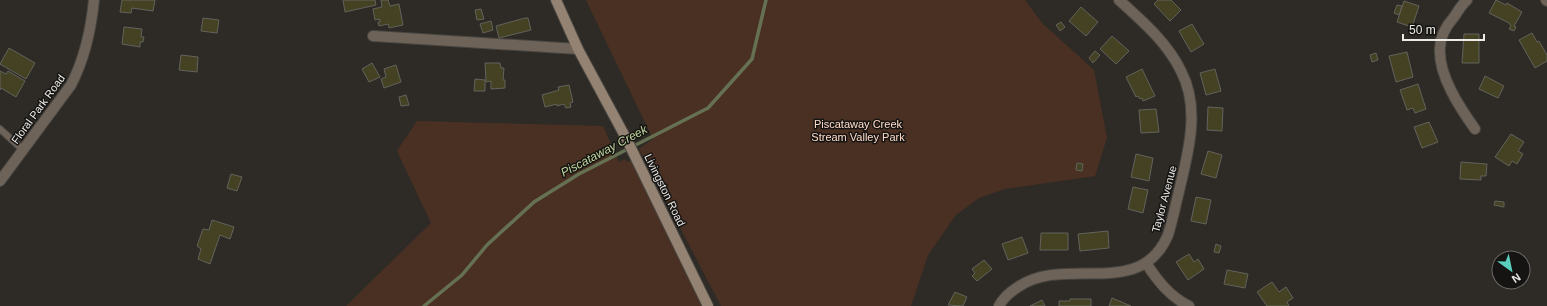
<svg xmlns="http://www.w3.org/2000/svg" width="1547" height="306" font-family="Arial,sans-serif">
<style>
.green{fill:#4a3023}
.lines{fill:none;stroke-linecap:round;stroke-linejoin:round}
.stream{stroke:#657152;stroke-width:3.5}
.building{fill:#444223;stroke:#62625c}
.service-casing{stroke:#494641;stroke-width:8}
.minor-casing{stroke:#494641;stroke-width:12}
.secondary-casing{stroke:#494641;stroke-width:12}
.service{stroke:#6e6359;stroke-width:6}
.minor{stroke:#6e6359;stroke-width:10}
.secondary{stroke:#948372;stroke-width:10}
.labels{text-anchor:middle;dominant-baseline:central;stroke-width:3;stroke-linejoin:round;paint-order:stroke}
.street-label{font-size:11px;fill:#edebe8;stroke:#151412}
.park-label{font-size:11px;fill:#ffdbc9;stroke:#151412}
.water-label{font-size:12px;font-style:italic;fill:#c0d59d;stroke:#151412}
</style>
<rect width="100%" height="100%" fill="#2e2b26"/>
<!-- green -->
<g class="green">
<path d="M586 0H1025L1042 23 1094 70 1107 138 1095 176 1005 189 979 198 956 215 928 255 911 306H721L639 149 653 139Z"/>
<path d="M417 121 603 126 619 162 625 159 627 162 632 160 709 306H346L431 223 397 151Z"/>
</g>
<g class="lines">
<!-- stream -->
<path class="stream" d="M424 306 462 275 487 245 534 202 579 174 708 108 752 59 766 0"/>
</g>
<!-- building -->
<g class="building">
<path d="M122 0H155L153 11 132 8 131 13 120 12Z"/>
<path d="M343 0H375L376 5 345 12Z"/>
<path d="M381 0H388L390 6 399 4 403 25 389 28 388 24 379 26 378 22H380V19L375 20 373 9 382 7Z"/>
<path d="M1158 0H1171L1181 10 1170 21 1154 4Z"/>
<path d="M1496 0 1506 5 1507 3 1522 12 1514 26 1516 27 1514 31 1509 29 1511 26 1509 23 1489 13Z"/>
<path d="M1404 1 1419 6 1412 27 1397 22Z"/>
<path d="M1397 5 1402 6 1399 15 1394 13Z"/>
<path d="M1081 7 1098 22 1086 36 1069 21Z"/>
<path d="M481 9 484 19 477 20 475 10Z"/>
<path d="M203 18 219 20 217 33 201 31Z"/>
<path d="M525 18H528L531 30 499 38 496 26Z"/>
<path d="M491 21 493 30 483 33 480 24Z"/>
<path d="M1061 22 1065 27 1060 31 1056 25Z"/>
<path d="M1192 24 1204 44 1191 52 1179 31Z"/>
<path d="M124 27 142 29 141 37H144L143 42H140V47L122 44Z"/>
<path d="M1532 33 1537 42 1539 41 1547 55V61L1535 68 1519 40Z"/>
<path d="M1464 34H1479V63H1462Z"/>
<path d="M1112 36 1129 51 1116 64 1100 49Z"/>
<path d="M9 48 35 63 26 79 0 64Z"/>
<path d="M1095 51 1100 55 1093 63 1089 58Z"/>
<path d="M1407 52 1413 77 1396 82 1389 56Z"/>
<path d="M1376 53 1378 60 1372 62 1370 55Z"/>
<path d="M181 55 198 57 197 72 179 70Z"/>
<path d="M372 63 380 77 369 82 362 69Z"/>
<path d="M485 63H500L501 68H504L503 80H505V88L491 89V81L486 82Z"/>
<path d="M396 65 401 82 384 88 381 79 386 77 384 69Z"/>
<path d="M1142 69 1155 96 1143 101 1142 98 1140 99 1138 96 1136 97 1126 77Z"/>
<path d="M1215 69 1221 91 1206 95 1200 73Z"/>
<path d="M0 71 6 74 8 71 25 81 16 97 1 88 0 90Z"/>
<path d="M1485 76 1504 86 1498 98 1479 89Z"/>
<path d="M475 79 485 80V91H474Z"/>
<path d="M1418 84 1426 109 1415 113 1413 108 1407 110 1400 90Z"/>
<path d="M569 85 573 102 570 103 571 107 566 108 564 104 557 106V104L545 107 542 95 559 90 558 87Z"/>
<path d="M406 95 409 105 401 106 399 97Z"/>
<path d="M1208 107 1223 108 1222 131 1207 130Z"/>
<path d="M1156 109 1159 132 1141 133 1139 110Z"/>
<path d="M1429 122 1438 142 1422 148 1414 127Z"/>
<path d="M1511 134 1524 142 1518 151 1523 154 1517 164 1512 161 1509 166 1495 157Z"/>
<path d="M1208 151 1222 155 1216 178 1201 174Z"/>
<path d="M1136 154 1153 158 1149 181 1131 177Z"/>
<path d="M1461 162 1487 164 1486 176H1481V180L1460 179Z"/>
<path d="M1077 163 1083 164 1082 171 1076 170Z"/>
<path d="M231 174 242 177 237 191 227 188Z"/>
<path d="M1133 187 1148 190 1143 213 1128 209Z"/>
<path d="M1196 197 1211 200 1206 224 1191 221Z"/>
<path d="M1495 201 1504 202V207L1494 205Z"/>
<path d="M212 220 234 227 230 239 220 235 210 264 198 259 201 249 197 246 203 229 209 230Z"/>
<path d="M1108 231 1109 248 1080 251 1078 234Z"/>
<path d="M1041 233H1068V250H1040Z"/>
<path d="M1022 237 1028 253 1008 260 1002 244Z"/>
<path d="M1216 244 1221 246 1219 253 1214 252Z"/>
<path d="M1189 254 1194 262 1198 259 1204 269 1188 280 1176 262Z"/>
<path d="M984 260 992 269 977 281 972 276 975 273 972 269Z"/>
<path d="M1227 270 1248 274 1245 288 1224 284Z"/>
<path d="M1272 282 1279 292 1286 287 1293 298 1287 302 1289 306H1267L1257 292Z"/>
<path d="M955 292 967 297 963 306 948 305Z"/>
<path d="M1112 298 1131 306H1109Z"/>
<path d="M1070 299H1091V306H1059V301H1070Z"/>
<path d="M1042 300 1045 306H1030Z"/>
</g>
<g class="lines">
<defs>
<path id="service" d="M0 129 23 150"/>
<g id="minor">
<path d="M1467 0C1462 4 1458 11 1454 17 1447 25 1440 37 1440 48 1438 75 1460 108 1475 129"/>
<path d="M1546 0 1547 1"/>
<path d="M373 36 578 49"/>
<path d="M0 181 71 85C85 58 91 30 94 0"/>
<path d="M1146 263C1157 280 1170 297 1189 306"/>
<path d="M999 306C1003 298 1010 292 1018 287 1065 254 1140 301 1168 235 1173 219 1176 203 1180 187 1189 150 1200 107 1181 71 1167 42 1142 21 1119 0"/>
</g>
<path id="secondary" d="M556 0 578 49 627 140 708 306"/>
</defs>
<!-- service casing -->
<use href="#service" class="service-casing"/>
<!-- minor casing -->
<use href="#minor" class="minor-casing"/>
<!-- secondary casing -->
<use href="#secondary" class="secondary-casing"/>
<!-- service -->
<use href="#service" class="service"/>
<!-- minor -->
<use href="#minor" class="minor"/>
<!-- secondary -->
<use href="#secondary" class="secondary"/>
</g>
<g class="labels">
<!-- street labels -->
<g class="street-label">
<text transform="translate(38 109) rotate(-54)">Floral Park Road</text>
<text transform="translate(665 190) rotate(64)">Livingston Road</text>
<text transform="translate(1164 199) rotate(-75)">Taylor Avenue</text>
</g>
<!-- park labels -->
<g class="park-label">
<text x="858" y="124">Piscataway Creek<tspan x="858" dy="13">Stream Valley Park</tspan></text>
</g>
<!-- water labels -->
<g class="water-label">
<text transform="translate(604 151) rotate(-28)">Piscataway Creek</text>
</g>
</g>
<!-- north arrow -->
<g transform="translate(1511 270) rotate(147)"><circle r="19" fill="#151412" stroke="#6b6a68"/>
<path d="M0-3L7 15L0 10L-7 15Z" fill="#5acebd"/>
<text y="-6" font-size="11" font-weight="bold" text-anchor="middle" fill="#edebe8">N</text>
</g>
<!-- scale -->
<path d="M1403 34v6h81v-6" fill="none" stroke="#edebe8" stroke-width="2"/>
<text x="1409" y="34" font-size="12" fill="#edebe8" stroke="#151412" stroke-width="3" paint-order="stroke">50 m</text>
</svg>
